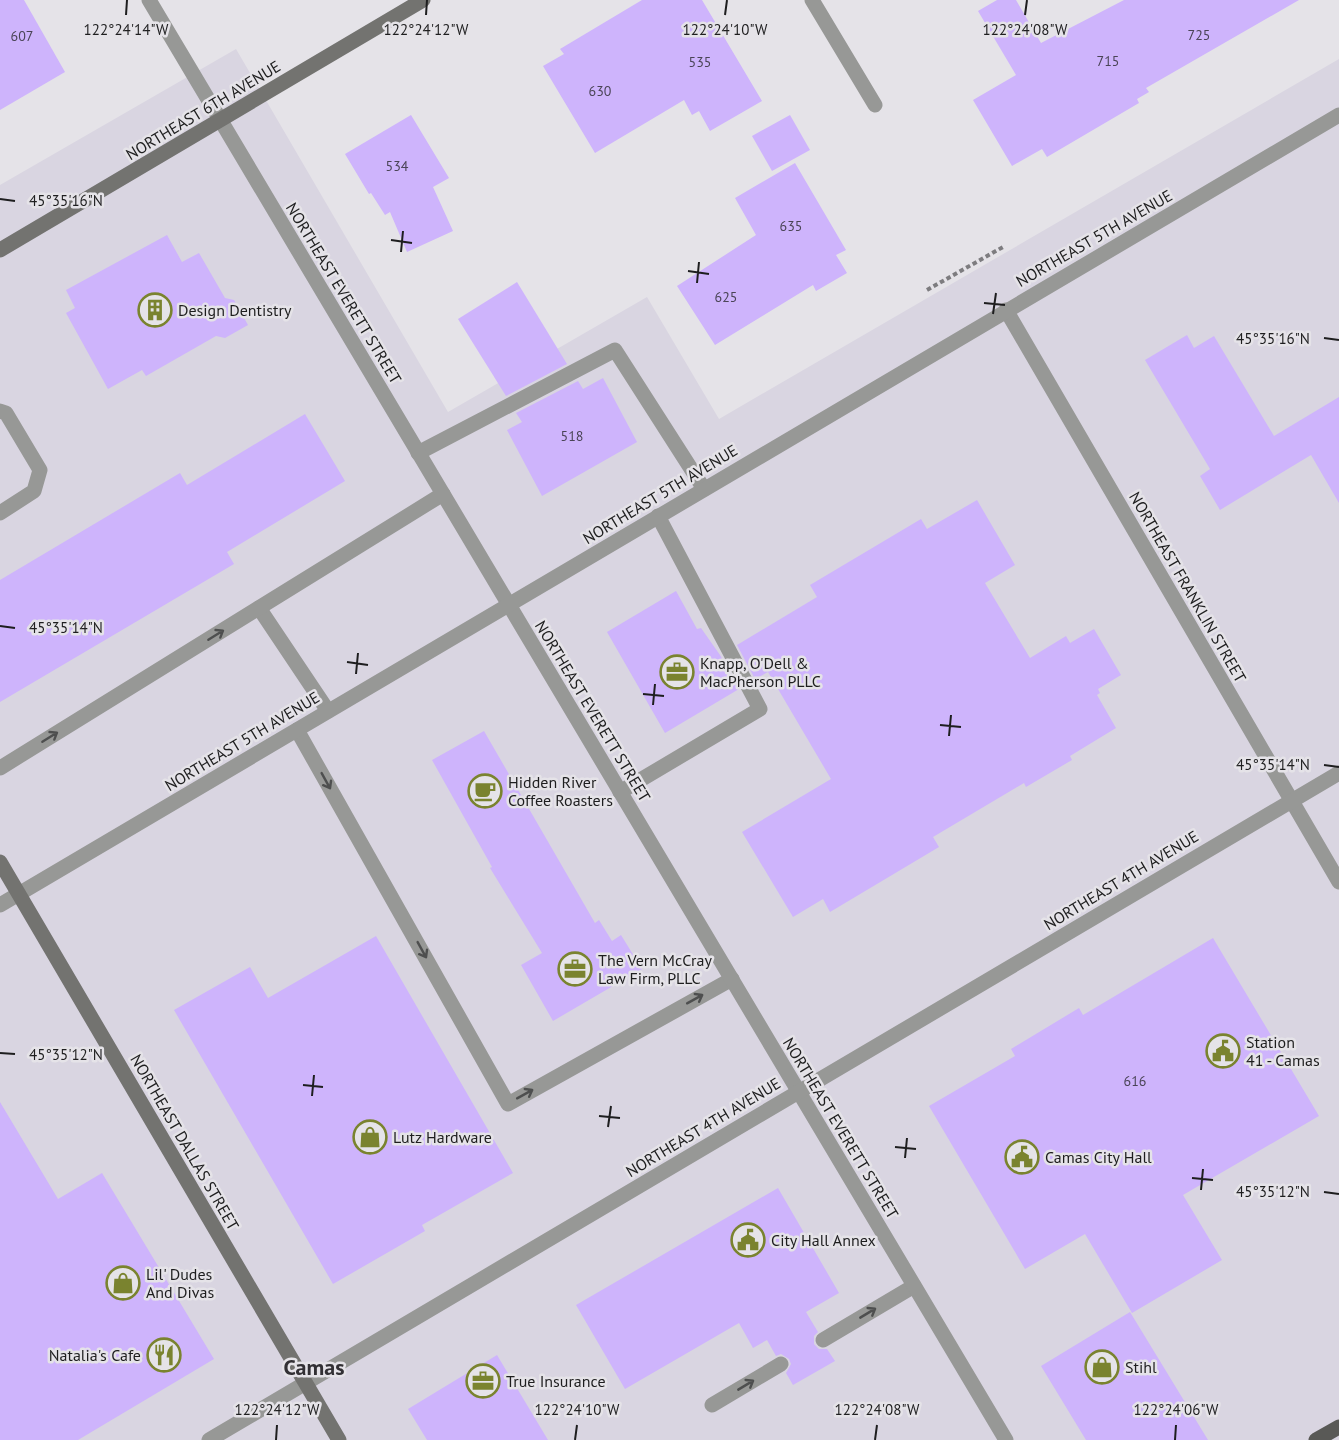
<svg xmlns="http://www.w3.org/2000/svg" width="1339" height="1440" font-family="'PT Sans',sans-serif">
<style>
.built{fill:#d9d5e1}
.building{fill:#ceb4fc}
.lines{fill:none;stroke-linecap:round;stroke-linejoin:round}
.path{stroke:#7d7c7f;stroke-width:4;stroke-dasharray:4.5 3;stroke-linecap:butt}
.lane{stroke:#979896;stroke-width:15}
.street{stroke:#979896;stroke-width:15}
.secondary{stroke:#737370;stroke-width:15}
.primary{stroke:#595956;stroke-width:15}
.oneway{stroke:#4e4f4f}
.ticks{fill:none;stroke:#1e1e1f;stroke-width:2}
.labels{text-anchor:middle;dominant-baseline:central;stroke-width:5;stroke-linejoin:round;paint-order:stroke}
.number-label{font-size:14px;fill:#4a4456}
.street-label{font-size:16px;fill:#1e1e1f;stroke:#e5e3e8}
.poi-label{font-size:16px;fill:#1e1e1f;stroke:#e5e3e8;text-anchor:start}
.district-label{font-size:22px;font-weight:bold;fill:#323034;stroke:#e5e3e8}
.ticks-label{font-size:15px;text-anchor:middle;fill:#1e1e1f;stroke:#e5e3e8;stroke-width:5;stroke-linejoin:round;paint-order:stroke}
</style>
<rect width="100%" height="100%" fill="#e5e3e8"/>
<!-- built -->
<path class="built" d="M236 49 448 412 647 297 719 419 1339 59V1440H0V185Z"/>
<!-- building -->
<g class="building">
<path d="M0 0H24L65 72 0 110Z"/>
<path d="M642 0H702L762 101 710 131 699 111 692 115 684 100 595 153 543 66 564 54 560 49Z"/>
<path d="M997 0H1016L1041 43 1124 0H1299L1146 88 1149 92 1137 99 1139 103 1047 157 1042 149 1012 166 973 100 1016 75 978 11Z"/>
<path d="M411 115 449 178 433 187 453 231 407 252 390 212 385 215 371 193 369 194 345 154Z"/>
<path d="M790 115 810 150 772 171 752 136Z"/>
<path d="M795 163 846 250 836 255 847 273 816 291 813 285 715 345 677 286 756 235 735 198Z"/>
<path d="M167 235 182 262 199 253 225 298 234 300 248 325 225 338 216 336 146 376 142 370 108 389 66 313 75 308 66 290Z"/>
<path d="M517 282 567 364 506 396 458 319Z"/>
<path d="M1187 335 1194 348 1214 336 1274 436 1339 397V503L1311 455 1220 510 1200 476 1210 469 1145 360Z"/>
<path d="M603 378 637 442 542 496 507 430 522 422 516 413 578 381 583 389Z"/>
<path d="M305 414 345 481 227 552 234 564 0 702V580L180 473 187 485Z"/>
<path d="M977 500 1015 565 985 583 1030 658 1066 636 1070 643 1094 629 1121 675 1098 689 1100 693 1097 695 1116 728 1070 756 1072 760 1026 787 1024 783 933 837 939 847 830 912 823 899 793 917 742 832 831 779 768 672 755 679 737 645 817 597 810 585 921 519 927 529Z"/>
<path d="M676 591 697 629 701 628 720 655 739 689 665 733 607 632Z"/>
<path d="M484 731 595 923 599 920 612 941 621 935 642 969 553 1021 521 965 542 953 490 868 492 867 432 760Z"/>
<path d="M376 936 513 1173 422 1225 425 1231 333 1284 174 1010 250 967 268 998Z"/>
<path d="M1213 938 1319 1116 1183 1195 1222 1260 1132 1313 1085 1234 1025 1269 929 1106 1015 1056 1011 1049 1079 1008 1083 1015Z"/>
<path d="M0 1102 58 1199 102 1173 214 1359 78 1440H0Z"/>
<path d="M778 1188 839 1293 806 1312 818 1332 814 1336V1344L819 1349H827L835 1361 793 1385 786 1373 791 1364 789 1359 781 1354 776 1356 767 1340 753 1348 739 1323 625 1389 576 1305Z"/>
<path d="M1130 1312 1208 1440H1086L1041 1366Z"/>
<path d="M497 1355 548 1440H427L408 1409Z"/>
</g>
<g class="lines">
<!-- path -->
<path class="path" d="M927 290 1003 247"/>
<!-- lane -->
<g class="lane">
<path d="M0 411 6 413 40 470 34 491 0 513"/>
<path d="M418 453 615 350 704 489"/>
<path d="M259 608 328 711"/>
<path d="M297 730 508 1104 732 979"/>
<path d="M0 768 443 494"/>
<path d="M620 792 760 709 658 516"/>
<path d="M823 1340 914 1286"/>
<path d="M712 1405 781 1364"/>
</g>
<!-- street -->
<g class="street">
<path d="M149 0 1006 1440"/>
<path d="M812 0 875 105"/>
<path d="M1006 310 1339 882"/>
<path d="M0 905 1339 115"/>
<path d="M209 1440 1339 773"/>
</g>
<!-- secondary -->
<g class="secondary">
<path d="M0 250 423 0"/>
<path d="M0 862 339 1440"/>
</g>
<!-- primary -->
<path class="primary" d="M1316 1440 1339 1427"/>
</g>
<!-- one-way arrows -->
<defs><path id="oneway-shaft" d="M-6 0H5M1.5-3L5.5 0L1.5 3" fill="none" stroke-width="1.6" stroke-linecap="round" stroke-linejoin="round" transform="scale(1.5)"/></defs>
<g class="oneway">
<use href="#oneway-shaft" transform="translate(216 635) rotate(-32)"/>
<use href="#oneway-shaft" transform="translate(50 737) rotate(-32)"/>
<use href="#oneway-shaft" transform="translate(326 781) rotate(61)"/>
<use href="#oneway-shaft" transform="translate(422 950) rotate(61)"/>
<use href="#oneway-shaft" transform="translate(695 999) rotate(-29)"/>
<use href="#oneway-shaft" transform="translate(525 1094) rotate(-29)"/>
<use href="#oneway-shaft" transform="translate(868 1313) rotate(-31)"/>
<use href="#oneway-shaft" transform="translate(746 1385) rotate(-31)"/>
</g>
<!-- ticks -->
<path class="ticks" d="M126 15 127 0M426 15 427 0M725 15 727 0M1025 15 1027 0M0 199 15 201M391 240 412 243M401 252 403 231M688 271 709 274M697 283 699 262M984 303 1005 305M993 314 996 293M1324 338 1339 340M0 626 15 628M347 662 368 665M356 674 358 653M643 694 664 696M653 705 655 684M940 725 961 727M949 736 951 715M1324 765 1339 767M0 1053 15 1054M303 1085 323 1087M312 1096 314 1075M599 1116 620 1118M608 1127 611 1106M895 1147 916 1149M905 1158 907 1138M1192 1178 1213 1180M1201 1190 1203 1169M1324 1192 1339 1194M276 1440 277 1425M575 1440 577 1425M875 1440 877 1425M1175 1440 1176 1425"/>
<!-- icons -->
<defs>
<symbol id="building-ring" viewBox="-11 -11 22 22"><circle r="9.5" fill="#e5e3e8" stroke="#7a832f" stroke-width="1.5"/><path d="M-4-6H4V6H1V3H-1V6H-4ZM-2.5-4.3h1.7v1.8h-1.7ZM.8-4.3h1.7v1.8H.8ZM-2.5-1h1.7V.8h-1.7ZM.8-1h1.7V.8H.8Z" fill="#7a832f"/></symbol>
<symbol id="office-ring" viewBox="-11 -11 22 22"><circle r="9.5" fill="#e5e3e8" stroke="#7a832f" stroke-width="1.5"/><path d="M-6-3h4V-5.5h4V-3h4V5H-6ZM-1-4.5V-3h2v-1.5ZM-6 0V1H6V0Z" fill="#7a832f"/></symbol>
<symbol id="cafe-ring" viewBox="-11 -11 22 22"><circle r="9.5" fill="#e5e3e8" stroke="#7a832f" stroke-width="1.5"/><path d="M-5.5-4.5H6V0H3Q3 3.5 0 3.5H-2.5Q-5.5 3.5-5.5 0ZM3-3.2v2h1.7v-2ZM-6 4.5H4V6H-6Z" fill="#7a832f"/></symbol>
<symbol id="civic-ring" viewBox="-11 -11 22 22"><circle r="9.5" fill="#e5e3e8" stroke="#7a832f" stroke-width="1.5"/><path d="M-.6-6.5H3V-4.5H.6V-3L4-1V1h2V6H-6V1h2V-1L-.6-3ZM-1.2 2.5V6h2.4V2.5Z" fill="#7a832f"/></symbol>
<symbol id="shop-ring" viewBox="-11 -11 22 22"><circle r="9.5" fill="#e5e3e8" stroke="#7a832f" stroke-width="1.5"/><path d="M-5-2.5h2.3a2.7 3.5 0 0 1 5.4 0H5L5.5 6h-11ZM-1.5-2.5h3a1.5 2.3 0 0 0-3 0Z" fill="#7a832f"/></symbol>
<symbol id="restaurant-ring" viewBox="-11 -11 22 22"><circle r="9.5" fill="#e5e3e8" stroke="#7a832f" stroke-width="1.5"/><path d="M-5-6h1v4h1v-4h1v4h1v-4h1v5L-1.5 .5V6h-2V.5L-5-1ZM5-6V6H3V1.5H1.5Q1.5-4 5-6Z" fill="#7a832f"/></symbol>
</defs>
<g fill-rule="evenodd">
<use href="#building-ring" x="136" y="291" width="38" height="38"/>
<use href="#office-ring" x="658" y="653" width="38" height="38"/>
<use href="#cafe-ring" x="466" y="772" width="38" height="38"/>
<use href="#office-ring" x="556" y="950" width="38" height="38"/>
<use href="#civic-ring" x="1204" y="1032" width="38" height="38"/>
<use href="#shop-ring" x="351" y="1118" width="38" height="38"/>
<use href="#civic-ring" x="1003" y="1138" width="38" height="38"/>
<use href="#civic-ring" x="729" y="1221" width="38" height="38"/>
<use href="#shop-ring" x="104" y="1264" width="38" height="38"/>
<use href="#restaurant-ring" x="145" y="1336" width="38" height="38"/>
<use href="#shop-ring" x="1083" y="1348" width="38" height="38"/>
<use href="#office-ring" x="464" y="1362" width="38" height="38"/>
</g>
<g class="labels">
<!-- number labels -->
<g class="number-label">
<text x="1199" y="35">725</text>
<text x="22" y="36">607</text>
<text x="1108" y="61">715</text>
<text x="700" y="62">535</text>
<text x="600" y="91">630</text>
<text x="397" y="166">534</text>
<text x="791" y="226">635</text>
<text x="726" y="297">625</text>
<text x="572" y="436">518</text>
<text x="1135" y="1081">616</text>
</g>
<!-- street labels -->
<g class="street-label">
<text transform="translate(203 110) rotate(-31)">NORTHEAST 6TH AVENUE</text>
<text transform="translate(1094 238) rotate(-30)">NORTHEAST 5TH AVENUE</text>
<text transform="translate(344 293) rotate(59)">NORTHEAST EVERETT STREET</text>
<text transform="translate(660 494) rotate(-31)">NORTHEAST 5TH AVENUE</text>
<text transform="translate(1188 587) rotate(60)">NORTHEAST FRANKLIN STREET</text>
<text transform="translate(593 711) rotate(59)">NORTHEAST EVERETT STREET</text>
<text transform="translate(242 741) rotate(-31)">NORTHEAST 5TH AVENUE</text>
<text transform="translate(1121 880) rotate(-31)">NORTHEAST 4TH AVENUE</text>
<text transform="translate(703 1127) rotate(-31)">NORTHEAST 4TH AVENUE</text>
<text transform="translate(841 1128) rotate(59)">NORTHEAST EVERETT STREET</text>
<text transform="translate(185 1142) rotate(60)">NORTHEAST DALLAS STREET</text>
</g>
<!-- poi labels -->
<g class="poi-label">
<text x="178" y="310">Design Dentistry</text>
<text x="700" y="663">Knapp, O'Dell &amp;<tspan x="700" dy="18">MacPherson PLLC</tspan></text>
<text x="508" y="782">Hidden River<tspan x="508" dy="18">Coffee Roasters</tspan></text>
<text x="598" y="960">The Vern McCray<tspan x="598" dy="18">Law Firm, PLLC</tspan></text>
<text x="1246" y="1042">Station<tspan x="1246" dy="18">41 - Camas</tspan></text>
<text x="393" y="1137">Lutz Hardware</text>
<text x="1045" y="1157">Camas City Hall</text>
<text x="771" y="1240">City Hall Annex</text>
<text x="146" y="1274">Lil' Dudes<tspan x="146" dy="18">And Divas</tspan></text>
<text x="141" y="1355" text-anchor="end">Natalia's Cafe</text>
<text x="1125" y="1367">Stihl</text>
<text x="506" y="1381">True Insurance</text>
</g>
<!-- district labels -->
<g class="district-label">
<text x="314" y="1367">Camas</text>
</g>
</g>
<g class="ticks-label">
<text x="126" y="35">122°24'14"W</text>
<text x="426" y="35">122°24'12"W</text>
<text x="725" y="35">122°24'10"W</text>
<text x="1025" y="35">122°24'08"W</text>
<text x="66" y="206">45°35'16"N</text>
<text x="1273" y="344">45°35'16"N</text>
<text x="66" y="633">45°35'14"N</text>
<text x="1273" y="770">45°35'14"N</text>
<text x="66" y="1060">45°35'12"N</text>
<text x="1273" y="1197">45°35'12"N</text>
<text x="277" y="1415">122°24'12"W</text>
<text x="577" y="1415">122°24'10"W</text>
<text x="877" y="1415">122°24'08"W</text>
<text x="1176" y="1415">122°24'06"W</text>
</g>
</svg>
